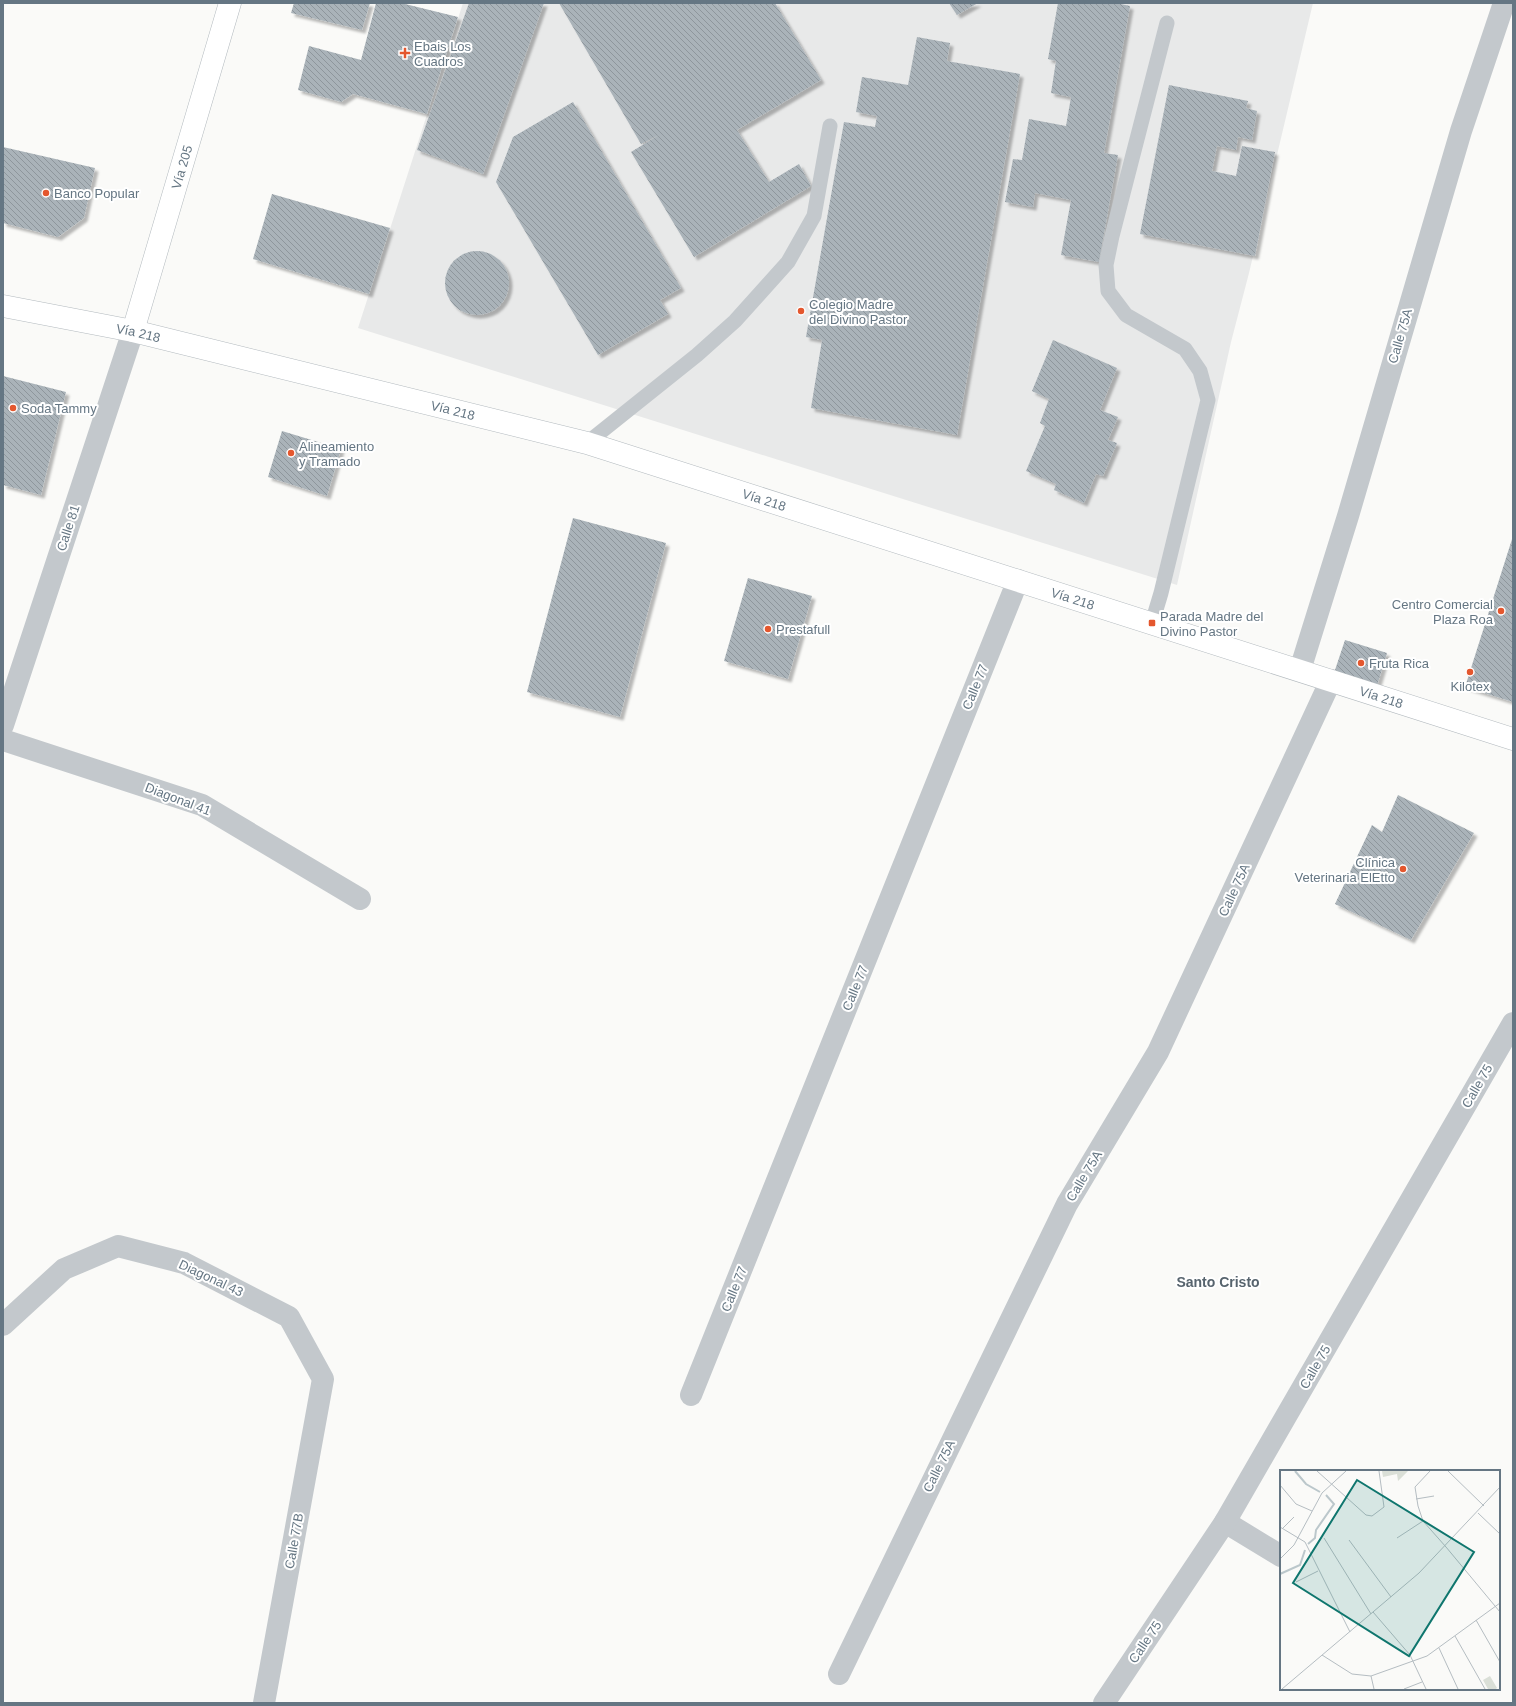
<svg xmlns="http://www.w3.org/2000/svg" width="1516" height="1706" font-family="Helvetica,sans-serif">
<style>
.built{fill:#e8e9e9}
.building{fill:url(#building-back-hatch);filter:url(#shadow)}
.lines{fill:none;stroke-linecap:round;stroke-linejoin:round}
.secondary-casing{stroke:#b3babf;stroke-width:23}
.lane{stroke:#c3c8cc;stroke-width:15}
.street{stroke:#c3c8cc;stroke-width:22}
.secondary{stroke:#fff;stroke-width:22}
.poi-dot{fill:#e4572e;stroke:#fff;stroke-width:1.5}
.labels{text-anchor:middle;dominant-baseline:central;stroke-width:4;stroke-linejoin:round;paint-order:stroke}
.poi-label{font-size:13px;fill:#657683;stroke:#fff;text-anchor:start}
.street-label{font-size:13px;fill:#657683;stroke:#fff}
.neighbourhood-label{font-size:14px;font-weight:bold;fill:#57646e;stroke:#fff}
.inset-river{fill:none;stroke:#bbc7cb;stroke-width:2}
.inset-road{fill:none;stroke:#b5bdc2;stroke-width:1}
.view{fill:#0f766e;fill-opacity:0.15;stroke:#0f766e;stroke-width:2}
.inset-edge{fill:none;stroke:#657683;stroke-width:2}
</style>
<defs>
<pattern id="building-back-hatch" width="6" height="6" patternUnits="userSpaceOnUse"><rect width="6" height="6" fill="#aab3b9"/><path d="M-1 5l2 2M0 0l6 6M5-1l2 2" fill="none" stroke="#8e969c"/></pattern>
<filter id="shadow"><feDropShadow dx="3.5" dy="3.5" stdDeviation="1" flood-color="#0004"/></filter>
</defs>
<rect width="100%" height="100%" fill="#fafaf8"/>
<!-- built -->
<path class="built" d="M463 3H1313L1249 273 1231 342 1177 585 358 328Z"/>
<!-- building -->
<g class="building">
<path d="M294 3H370L362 30 291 13Z"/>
<path d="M376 3H401L458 17 427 114 353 94 341 102 298 90 309 46 361 60Z"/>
<path d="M469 3H544L483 174 417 150Z"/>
<path d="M559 3H775L821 80 737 130 769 182 799 164 811 186 694 257 631 152 659 135 641 144Z"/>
<path d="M949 3H978L957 15Z"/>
<path d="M1058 3H1116L1130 6 1104 153 1118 155 1099 262 1061 255 1071 200 1035 193 1033 207 1005 202 1013 159 1022 160 1029 119 1066 126 1071 97 1051 93 1056 61 1048 59Z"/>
<path d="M917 37 950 43 947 61 1020 74 957 435 811 408 822 340 806 337 844 122 875 127 877 116 856 112 862 77 908 85Z"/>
<path d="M1169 85 1248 101 1246 108 1257 111 1252 140 1238 137 1236 150 1217 146 1212 171 1236 176 1242 146 1275 152 1255 256 1140 234Z"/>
<path d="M573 102 681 288 660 300 668 314 598 355 496 182 513 137Z"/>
<path d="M3 147 95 168 84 218 58 237 3 223Z"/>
<path d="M272 194 390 228 369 294 253 259Z"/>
<circle cx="477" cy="283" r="32"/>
<path d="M1053 340 1117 368 1100 410 1118 417 1108 440 1117 443 1103 476 1096 474 1084 503 1054 490 1056 484 1026 471 1045 426 1040 423 1049 399 1032 391Z"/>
<path d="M3 376 66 392 41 495 3 485Z"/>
<path d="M282 431 341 449 327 496 268 477Z"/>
<path d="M573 518 666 543 620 717 527 692Z"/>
<path d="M1513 536V702L1465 687Z"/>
<path d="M748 578 812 596 788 679 724 661Z"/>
<path d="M1345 640 1387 653 1377 686 1334 673Z"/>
<path d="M1398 795 1474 833 1411 940 1335 904 1372 825 1382 832Z"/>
</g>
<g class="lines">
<defs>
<g id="secondary">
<path id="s1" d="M3 306 133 331 587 443 1513 739"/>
<path id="s2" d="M133 331 230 3"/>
</g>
</defs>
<!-- secondary casing -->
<use href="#secondary" class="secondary-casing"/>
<!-- lane -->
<g class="lane">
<path d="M587 443 697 355 735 321 788 262 814 216 830 126"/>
<path d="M1152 623 1161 593 1208 400 1200 371 1185 349 1126 315 1108 291 1106 265 1112 236 1167 23"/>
</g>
<!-- street -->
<g class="street">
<path d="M1300 670 1348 516 1461 131 1504 3"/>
<path d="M3 725 133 331"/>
<path d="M3 740 202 805 360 899"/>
<path d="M3 1325 64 1269 118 1246 184 1263 289 1317 323 1379 264 1703"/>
<path d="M691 1395 1018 580"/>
<path d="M1225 1522 1281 1556"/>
<path d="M839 1674 1067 1204 1158 1052 1331 680"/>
<path d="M1104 1703 1225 1522 1513 1023"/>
</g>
<!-- secondary -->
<use href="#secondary" class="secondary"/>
</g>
<!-- markers -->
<g class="poi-dot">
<path d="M403 47h4v4h4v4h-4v4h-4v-4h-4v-4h4z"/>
<circle cx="46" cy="193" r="4"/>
<circle cx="801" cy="311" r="4"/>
<circle cx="13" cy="408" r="4"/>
<circle cx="291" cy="453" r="4"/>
<circle cx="1501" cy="611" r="4"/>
<rect x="1148" y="619" width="8" height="8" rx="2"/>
<circle cx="768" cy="629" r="4"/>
<circle cx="1361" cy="663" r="4"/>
<circle cx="1470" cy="672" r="4"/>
<circle cx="1403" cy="869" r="4"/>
</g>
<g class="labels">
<!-- poi labels -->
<g class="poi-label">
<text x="414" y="46">Ebais Los<tspan x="414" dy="15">Cuadros</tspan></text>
<text x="54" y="193">Banco Popular</text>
<text x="809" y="304">Colegio Madre<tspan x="809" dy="15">del Divino Pastor</tspan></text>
<text x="21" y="408">Soda Tammy</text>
<text x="299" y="446">Alineamiento<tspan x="299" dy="15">y Tramado</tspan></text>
<text x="1493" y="604" text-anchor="end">Centro Comercial<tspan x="1493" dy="15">Plaza Roa</tspan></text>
<text x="1160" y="616">Parada Madre del<tspan x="1160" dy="15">Divino Pastor</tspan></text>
<text x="776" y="629">Prestafull</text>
<text x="1369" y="663">Fruta Rica</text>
<text x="1470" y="686" text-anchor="middle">Kilotex</text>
<text x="1395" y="862" text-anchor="end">Clínica<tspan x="1395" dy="15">Veterinaria ElEtto</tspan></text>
</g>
<!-- street labels -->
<g class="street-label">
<text stroke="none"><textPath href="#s2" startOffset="171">Vía 205</textPath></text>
<text stroke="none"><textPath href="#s1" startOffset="138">Vía 218</textPath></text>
<text transform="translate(1400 336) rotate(-74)">Calle 75A</text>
<text stroke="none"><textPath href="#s1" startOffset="462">Vía 218</textPath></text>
<text stroke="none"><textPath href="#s1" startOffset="786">Vía 218</textPath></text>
<text transform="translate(68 528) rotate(-72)">Calle 81</text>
<text stroke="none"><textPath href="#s1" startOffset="1110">Vía 218</textPath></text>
<text transform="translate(975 687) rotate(-68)">Calle 77</text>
<text stroke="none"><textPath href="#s1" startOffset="1434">Vía 218</textPath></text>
<text transform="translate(178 799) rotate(21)">Diagonal 41</text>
<text transform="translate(1234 890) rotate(-65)">Calle 75A</text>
<text transform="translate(855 988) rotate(-68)">Calle 77</text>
<text transform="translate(1477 1086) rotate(-60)">Calle 75</text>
<text transform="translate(1084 1176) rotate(-59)">Calle 75A</text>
<text transform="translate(211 1278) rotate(25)">Diagonal 43</text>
<text transform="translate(734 1289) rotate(-68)">Calle 77</text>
<text transform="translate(1315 1367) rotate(-60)">Calle 75</text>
<text transform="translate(939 1466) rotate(-64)">Calle 75A</text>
<text transform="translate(294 1541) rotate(-80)">Calle 77B</text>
<text transform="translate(1145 1642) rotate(-56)">Calle 75</text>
</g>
<!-- neighbourhood labels -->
<g class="neighbourhood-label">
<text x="1218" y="1282">Santo Cristo</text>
</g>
</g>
<!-- overview -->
<g transform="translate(1280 1470)">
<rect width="220" height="220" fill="#fafaf8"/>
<path d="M102 1H128L118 11 117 4 103 7ZM210 206 217 218 216 219H208L203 210Z" fill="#dadfd7"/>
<path class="inset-river" d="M15 1 26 14 40 22M28 74 35 68 36 60 54 34 46 25M0 104 20 95 25 80"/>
<path class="inset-road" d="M37 1 86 45 92 46 104 37 99 1M150 1 135 17 138 36 143 51 166 77M168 1 204 36M0 15 16 34 32 41M136 29 154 26M198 43 220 64M0 57 25 72 70 162M2 59 14 47M44 68 91 144M117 68 143 51M69 70 111 127M166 77 220 142M0 89 14 75 42 23 66 1M16 112 38 101M93 142 130 185 146 219M196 150 220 192M175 166 205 219M159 178 178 219M42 185 72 204 91 206 147 186 220 133M91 206 94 219M2 219 139 103 220 17M124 219 142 212"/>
<path class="view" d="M77 10 194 82 129 186 13 113Z"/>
<rect width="220" height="220" class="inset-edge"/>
</g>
<!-- border -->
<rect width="1516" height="1706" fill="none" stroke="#657683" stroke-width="8"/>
</svg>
